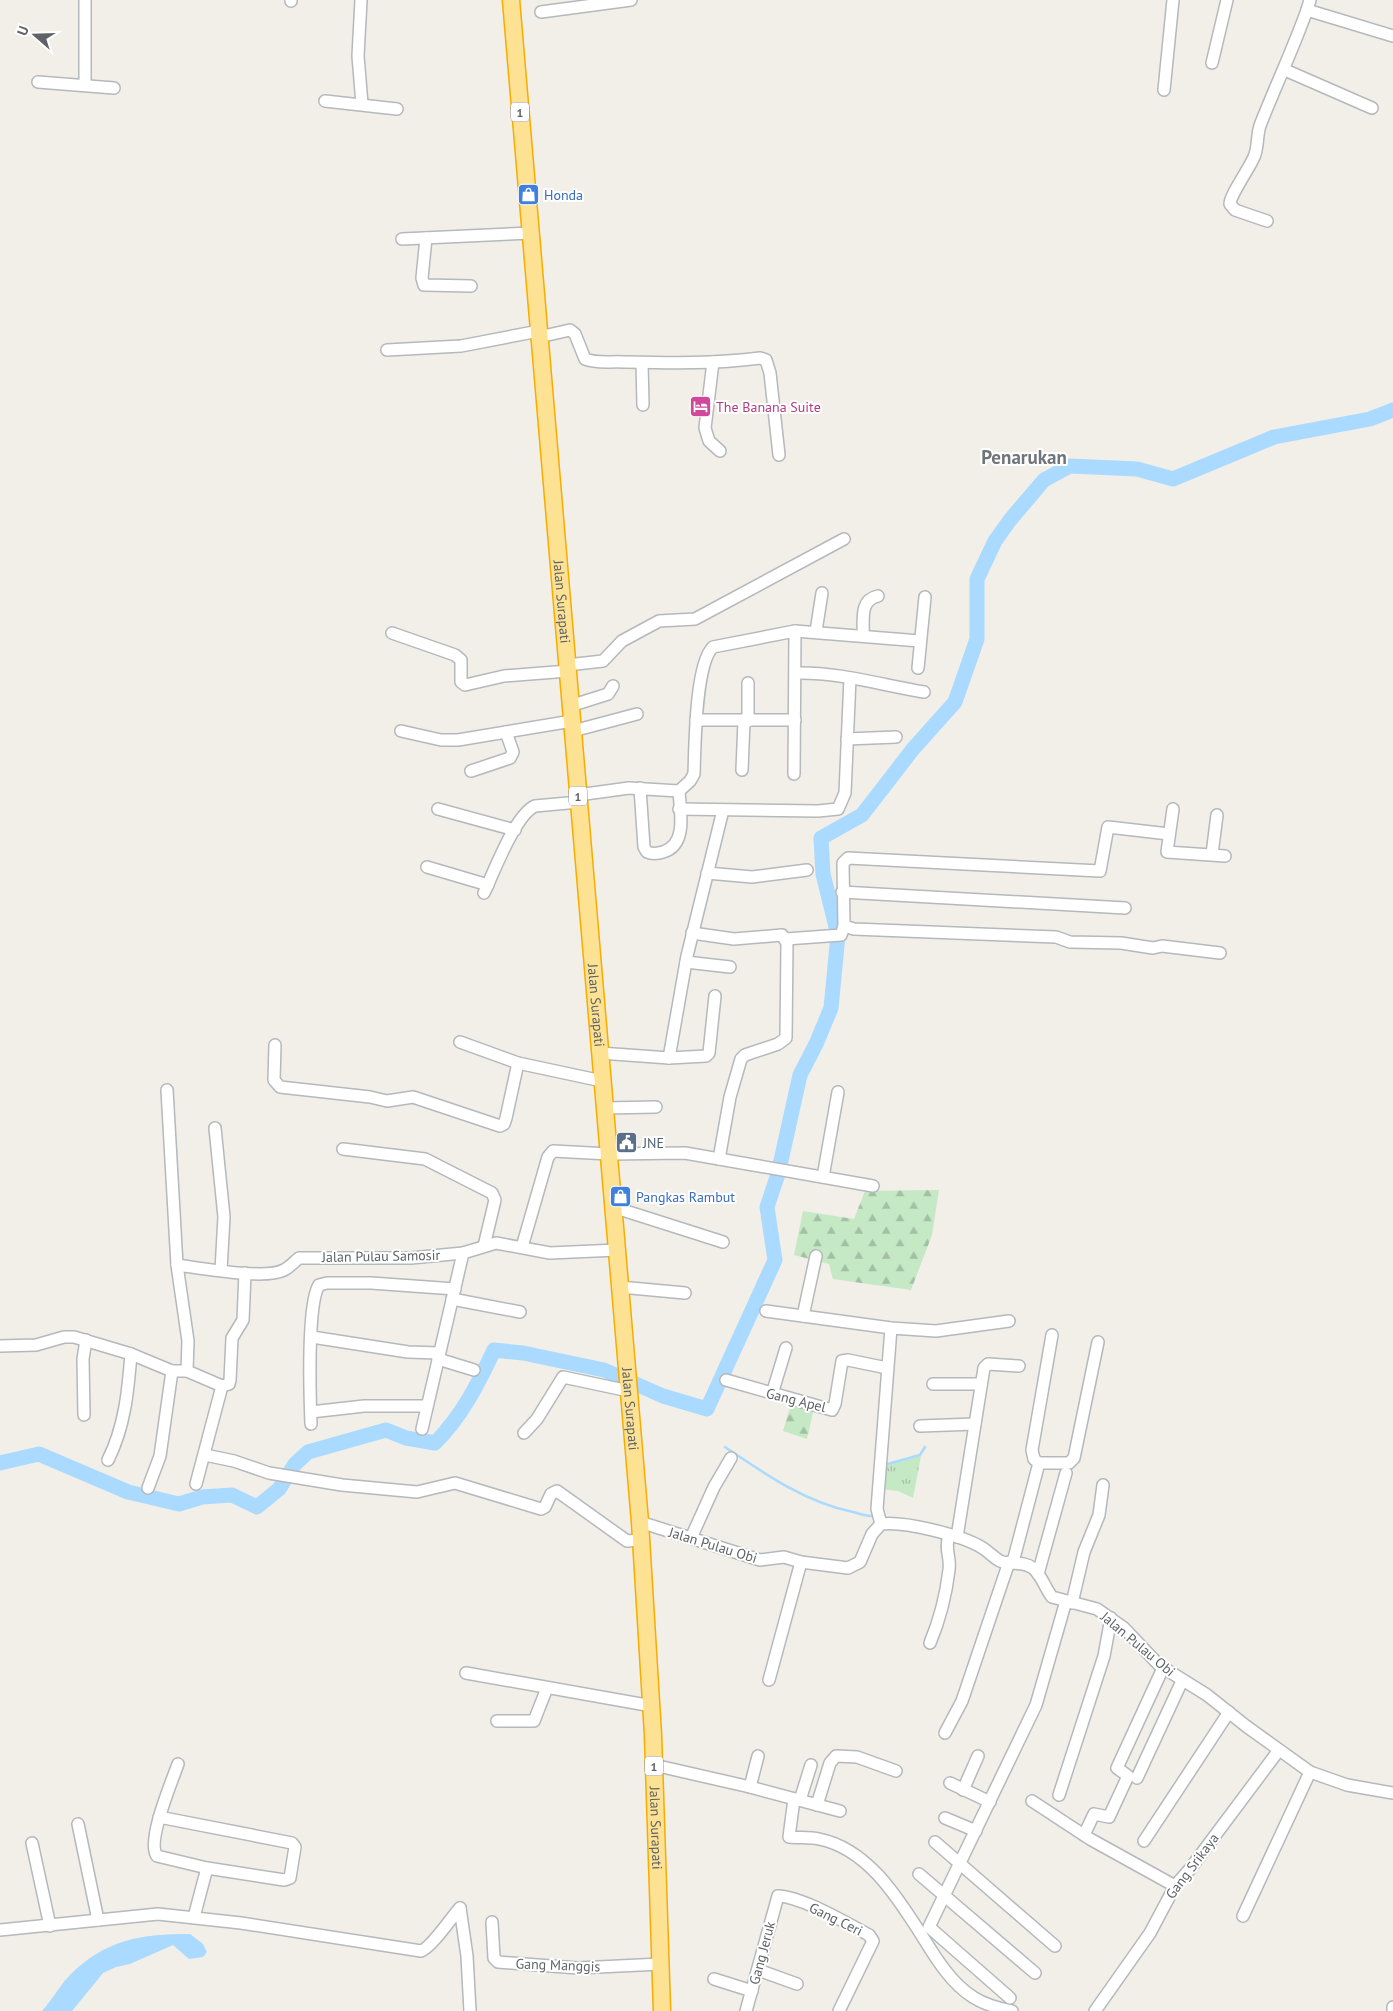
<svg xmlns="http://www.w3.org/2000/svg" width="1393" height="2011" font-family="'PT Sans',sans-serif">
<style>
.grass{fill:url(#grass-tufts)}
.forest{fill:url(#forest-firs)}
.water{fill:#aadaff}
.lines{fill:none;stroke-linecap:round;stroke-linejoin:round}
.stream{stroke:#aadaff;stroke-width:2.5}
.river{stroke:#aadaff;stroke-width:15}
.minor-casing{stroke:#b5b8bc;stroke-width:14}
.highway-casing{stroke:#f9ab00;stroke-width:19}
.minor{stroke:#fff;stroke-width:11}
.highway{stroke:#fde293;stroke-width:16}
.labels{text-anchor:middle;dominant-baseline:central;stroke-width:4;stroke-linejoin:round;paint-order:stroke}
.shield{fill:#fff;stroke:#8f9295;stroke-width:1}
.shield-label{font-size:12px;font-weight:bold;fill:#5f6368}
.shop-label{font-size:14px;fill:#366cbe;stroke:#fff;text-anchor:start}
.hotel-label{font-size:14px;fill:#b23c85;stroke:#fff;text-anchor:start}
.street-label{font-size:14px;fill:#5f6368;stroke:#fff}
.service-label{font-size:14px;fill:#4e5e75;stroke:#fff;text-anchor:start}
.district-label{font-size:19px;font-weight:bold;fill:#70757a;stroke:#fff}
</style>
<defs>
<pattern id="grass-tufts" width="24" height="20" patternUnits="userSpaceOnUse" patternTransform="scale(1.25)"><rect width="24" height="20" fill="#c5e8c5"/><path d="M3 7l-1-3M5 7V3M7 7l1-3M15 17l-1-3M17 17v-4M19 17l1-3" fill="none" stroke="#a3c0a4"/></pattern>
<pattern id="forest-firs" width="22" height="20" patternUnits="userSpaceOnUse" patternTransform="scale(1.25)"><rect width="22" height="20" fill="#c5e8c5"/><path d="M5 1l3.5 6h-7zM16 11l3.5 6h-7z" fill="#a3c0a4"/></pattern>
</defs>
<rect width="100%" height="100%" fill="#f1efe8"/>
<!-- grass -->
<path class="grass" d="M921 1456 913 1498 898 1491 881 1489 883 1466Z"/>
<!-- forest -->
<g class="forest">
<path d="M939 1190 932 1235 911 1290 833 1279 829 1264 794 1255 803 1211 854 1219 865 1191Z"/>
<path d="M792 1401 814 1408 807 1439 783 1431Z"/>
</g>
<!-- water -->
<path class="water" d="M190 1934 203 1944 207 1952 203 1957 189 1959 173 1945 130 1964 116 1967 103 1973 72 2011H42C52 2000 60 1985 70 1975 106 1939 142 1934 190 1934Z"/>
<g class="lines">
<!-- stream -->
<g class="stream">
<path d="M725 1447C765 1474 805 1502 853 1512 861 1514 868 1517 876 1516"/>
<path d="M884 1465 920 1455 925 1447"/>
</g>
<!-- river -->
<path class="river" d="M0 1463 39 1454 128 1492 179 1504 202 1497 232 1495 257 1507 279 1489 295 1464 308 1452 386 1430 406 1438 435 1443C462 1416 478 1384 494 1350L523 1353 604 1370 663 1396 707 1409 775 1260 767 1207 778 1174 800 1075 816 1044 831 1008 838 935 823 874 821 838 862 815 913 749 955 702 977 639V579L995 541 1010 520 1044 480 1070 466 1137 469 1173 479 1274 437 1370 419 1393 410"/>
<defs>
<g id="minor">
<path d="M85 0V85"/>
<path d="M361 0 358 56 362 104"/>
<path d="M1310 0 1307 10 1393 36"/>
<path d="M291 1V0"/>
<path d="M541 12 631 0"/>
<path d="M1212 63 1227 0"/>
<path d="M1285 70 1372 108"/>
<path d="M38 82 114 88"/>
<path d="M1164 90 1173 0"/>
<path d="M325 101 397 109"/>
<path d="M1267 221 1235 210 1230 204C1230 195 1249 169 1254 157 1259 146 1256 134 1261 123 1276 85 1293 49 1307 10"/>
<path d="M426 238 422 278 424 285 471 286"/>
<path d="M402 239 531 233"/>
<path d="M539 337 570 330 575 334 585 359C597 364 611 361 624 362 670 363 714 364 760 358L766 360 770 373 779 455"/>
<path d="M387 350 461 346 539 331"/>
<path d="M713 362 705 428 709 441 720 451"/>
<path d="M642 363 643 405"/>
<path d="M816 631 822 593"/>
<path d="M392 633 455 655 461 660V682L465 685 504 676 568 671"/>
<path d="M863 636C864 620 859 600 878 596"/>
<path d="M567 665 603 661 622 641 659 621 695 619 844 539"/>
<path d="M918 668 925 597"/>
<path d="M796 673C839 672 882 685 924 692"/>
<path d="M570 706 608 694 613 686"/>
<path d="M696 720H795"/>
<path d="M748 721V683"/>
<path d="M401 731 441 740H458L572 721"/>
<path d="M573 731 637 714"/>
<path d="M847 739 896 737"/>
<path d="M742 770 744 721"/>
<path d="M471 771 510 758 513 752 506 732"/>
<path d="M794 774 795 631"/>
<path d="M640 788 644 847 647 852C652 854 657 854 663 852 688 845 680 810 679 791"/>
<path d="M679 791 690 781 694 774C695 748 695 664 713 647L795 631 920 641"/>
<path d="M578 795 629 788 679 791"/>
<path d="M438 809 515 830"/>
<path d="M679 809 818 811 838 809 845 793 850 678"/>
<path d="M1173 809 1167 852 1225 856"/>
<path d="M1212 854 1217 815"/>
<path d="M427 867 488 885"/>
<path d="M707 873 752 877 807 870"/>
<path d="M842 892 1125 908"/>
<path d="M484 893C494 872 515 815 535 806L579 802"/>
<path d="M844 926 843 863 848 858 1100 871 1108 827 1169 834"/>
<path d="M692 933 734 939 782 935 787 943 786 1038 778 1044 745 1055 741 1059 730 1097 719 1159"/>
<path d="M786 939 841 935 844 926 854 929 1056 937 1070 942 1121 943 1153 948 1162 946 1220 953"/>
<path d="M686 962 730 967"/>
<path d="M460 1042 518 1063 602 1081"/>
<path d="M275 1045 274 1080 280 1087 370 1097 387 1101 413 1097 500 1126 504 1124 506 1118 518 1063"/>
<path d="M600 1053 669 1058 706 1056 709 1053 715 996"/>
<path d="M669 1058 687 956 723 810"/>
<path d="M167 1090 177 1265 188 1341 187 1371"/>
<path d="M605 1108 656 1107"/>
<path d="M215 1128 224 1217 221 1270"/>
<path d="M343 1149 425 1159 492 1193 495 1200 484 1246"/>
<path d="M823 1177 838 1092"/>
<path d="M613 1207 723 1242"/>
<path d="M522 1247 548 1157 553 1151 609 1154 685 1153 873 1186"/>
<path d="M177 1265C200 1268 265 1280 284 1270 290 1267 294 1262 299 1258H411L463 1253 496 1243 550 1253 617 1250"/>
<path d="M620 1287 685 1293"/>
<path d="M452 1299 520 1312"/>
<path d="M766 1311 891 1328 936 1331 1009 1321"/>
<path d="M803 1316 816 1256"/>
<path d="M1052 1335 1032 1450 1034 1459 1039 1463H1069L1074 1458 1098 1342"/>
<path d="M312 1337 408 1352 439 1353"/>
<path d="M0 1346 36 1345 64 1337H74L131 1354 172 1371H187L222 1386"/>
<path d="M438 1359 474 1370"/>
<path d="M726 1380 832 1410 835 1404 842 1361 848 1360 887 1368"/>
<path d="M933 1384H981"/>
<path d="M772 1394 786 1348"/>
<path d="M311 1412 364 1406H426"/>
<path d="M84 1415 83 1359 86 1340"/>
<path d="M311 1424C310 1398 307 1304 319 1285L327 1283H371L455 1289"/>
<path d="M920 1426 975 1424"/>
<path d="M422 1429 463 1253"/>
<path d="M524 1433 537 1419 563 1377 629 1391"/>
<path d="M205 1455 234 1461 269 1473 342 1485 417 1492 455 1483 541 1509 545 1507 551 1494 557 1491 627 1541 641 1540"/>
<path d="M108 1460C125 1426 128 1391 131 1354"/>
<path d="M196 1484 222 1386 229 1384 230 1380 232 1338 243 1320 245 1273"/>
<path d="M148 1488 160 1456 172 1371"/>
<path d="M640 1522 760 1560 784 1557 801 1562 848 1568 860 1562 872 1534 881 1524C904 1521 961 1535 981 1547 988 1551 993 1557 1000 1561 1011 1566 1022 1560 1033 1568 1042 1576 1045 1588 1052 1597L1097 1609 1124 1628 1159 1665 1207 1695 1246 1726 1310 1772 1347 1785 1393 1793"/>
<path d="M881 1524 877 1509 891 1328"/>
<path d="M957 1537 984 1368 988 1364 1019 1366"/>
<path d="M691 1538 714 1487 731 1458"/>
<path d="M1013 1562 1039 1463"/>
<path d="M1038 1574 1066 1473"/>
<path d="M1072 1603 1084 1552 1099 1515 1103 1485"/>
<path d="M930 1643C940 1619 946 1595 949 1570 951 1556 944 1550 949 1535"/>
<path d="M466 1673 652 1706"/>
<path d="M769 1680 801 1562"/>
<path d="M497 1721H534L547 1688"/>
<path d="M945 1733 962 1701 1009 1562"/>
<path d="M654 1765 750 1787 840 1811"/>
<path d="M1137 1778 1182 1681"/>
<path d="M950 1783 990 1802"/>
<path d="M750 1787 758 1756"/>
<path d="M963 1790 978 1756"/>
<path d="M1059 1795 1104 1656 1111 1618"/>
<path d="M794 1799 789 1837C799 1838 810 1837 819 1839 869 1849 899 1900 924 1939 937 1960 952 1984 973 1997 985 2005 999 2008 1012 2011"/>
<path d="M800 1800 811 1765"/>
<path d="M1032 1801 1090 1839 1175 1886"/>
<path d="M817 1805 830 1763 836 1756 857 1757 896 1771"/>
<path d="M159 1817 292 1843 295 1847 290 1878 284 1880 207 1868 157 1856C146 1842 172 1781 178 1764"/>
<path d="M945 1818 976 1831"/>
<path d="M78 1824 98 1920"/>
<path d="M1084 1835 1094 1814 1109 1817 1128 1776 1117 1768 1163 1668"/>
<path d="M1144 1841 1229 1712"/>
<path d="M935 1842 1055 1946"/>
<path d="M32 1843 50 1926"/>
<path d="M919 1874 1035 1973"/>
<path d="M460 1908 467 1956 470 2011"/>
<path d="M1243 1916 1310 1772"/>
<path d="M194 1917 207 1868"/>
<path d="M492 1922 494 1958 498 1962 578 1968 660 1964"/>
<path d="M0 1930 158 1914 241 1923 421 1951C431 1948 451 1918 460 1908"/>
<path d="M758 1970 797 1984"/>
<path d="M714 1979 752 1991"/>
<path d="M1010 1998 929 1927 1036 1705 1066 1601"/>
<path d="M746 2011 778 1896C803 1897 846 1923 869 1935L873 1941 839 2011"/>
<path d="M1095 2011 1150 1933 1175 1886 1190 1869 1279 1750"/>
<path d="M1393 2011V2007"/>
</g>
<g id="highway">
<path id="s1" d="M511 0 640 1522 653 1735 662 2011"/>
</g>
</defs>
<!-- minor casing -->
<use href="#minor" class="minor-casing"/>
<!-- highway casing -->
<use href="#highway" class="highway-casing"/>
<!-- minor -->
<use href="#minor" class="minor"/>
<!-- highway -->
<use href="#highway" class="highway"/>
</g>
<!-- icons -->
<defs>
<symbol id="shop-square" viewBox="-11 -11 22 22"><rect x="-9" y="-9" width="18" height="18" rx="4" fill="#3f7fe0" stroke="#fff"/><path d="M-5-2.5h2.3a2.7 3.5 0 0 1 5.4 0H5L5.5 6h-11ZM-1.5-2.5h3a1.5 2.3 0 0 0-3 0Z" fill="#fff"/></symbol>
<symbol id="hotel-square" viewBox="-11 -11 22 22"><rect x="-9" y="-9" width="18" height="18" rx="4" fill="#d1479c" stroke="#fff"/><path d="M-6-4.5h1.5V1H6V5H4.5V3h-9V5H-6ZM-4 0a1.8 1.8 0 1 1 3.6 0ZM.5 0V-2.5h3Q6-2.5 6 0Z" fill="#fff"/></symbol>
<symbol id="civic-square" viewBox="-11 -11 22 22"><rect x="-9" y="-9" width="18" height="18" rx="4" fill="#5c6f8a" stroke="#fff"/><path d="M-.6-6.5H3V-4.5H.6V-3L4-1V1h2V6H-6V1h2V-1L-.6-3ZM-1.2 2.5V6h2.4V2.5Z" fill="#fff"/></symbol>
</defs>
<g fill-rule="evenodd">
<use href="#shop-square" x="516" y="182" width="25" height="25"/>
<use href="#hotel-square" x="688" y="394" width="25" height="25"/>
<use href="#civic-square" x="614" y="1130" width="25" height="25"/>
<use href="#shop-square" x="608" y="1184" width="25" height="25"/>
</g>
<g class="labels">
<!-- shield labels -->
<g class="shield">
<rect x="511" y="102.5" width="18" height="19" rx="4"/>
<rect x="569" y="786.5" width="18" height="19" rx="4"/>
<rect x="645" y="1756.5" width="18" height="19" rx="4"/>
</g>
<g class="shield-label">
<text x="520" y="112">1</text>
<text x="578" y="796">1</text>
<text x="654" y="1766">1</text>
</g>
<!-- shop labels -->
<g class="shop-label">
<text x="544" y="195">Honda</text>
<text x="636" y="1197">Pangkas Rambut</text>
</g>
<!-- hotel labels -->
<g class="hotel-label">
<text x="716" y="407">The Banana Suite</text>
</g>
<!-- street labels -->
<g class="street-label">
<text stroke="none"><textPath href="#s1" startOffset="604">Jalan Surapati</textPath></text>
<text stroke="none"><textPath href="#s1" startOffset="1009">Jalan Surapati</textPath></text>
<text transform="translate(381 1256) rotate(-1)">Jalan Pulau Samosir</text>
<text transform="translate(796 1400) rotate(14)">Gang Apel</text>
<text stroke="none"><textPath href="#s1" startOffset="1414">Jalan Surapati</textPath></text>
<text transform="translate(713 1545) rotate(17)">Jalan Pulau Obi</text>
<text transform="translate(1138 1644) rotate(40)">Jalan Pulau Obi</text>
<text stroke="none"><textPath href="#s1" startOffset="1834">Jalan Surapati</textPath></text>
<text transform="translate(1192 1866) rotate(-53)">Gang Srikaya</text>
<text transform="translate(836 1919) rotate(26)">Gang Ceri</text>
<text transform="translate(762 1953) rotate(-75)">Gang Jeruk</text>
<text transform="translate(558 1965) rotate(2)">Gang Manggis</text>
</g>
<!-- service labels -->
<g class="service-label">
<text x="643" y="1143">JNE</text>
</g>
<!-- district labels -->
<g class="district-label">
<text x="1024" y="457">Penarukan</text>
</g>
</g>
<!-- north arrow -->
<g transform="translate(35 35) rotate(290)" stroke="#ffffff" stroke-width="4" paint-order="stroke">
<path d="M0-4L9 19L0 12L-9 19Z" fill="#5f6368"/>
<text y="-8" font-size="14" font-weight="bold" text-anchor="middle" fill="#5f6368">U</text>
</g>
</svg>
